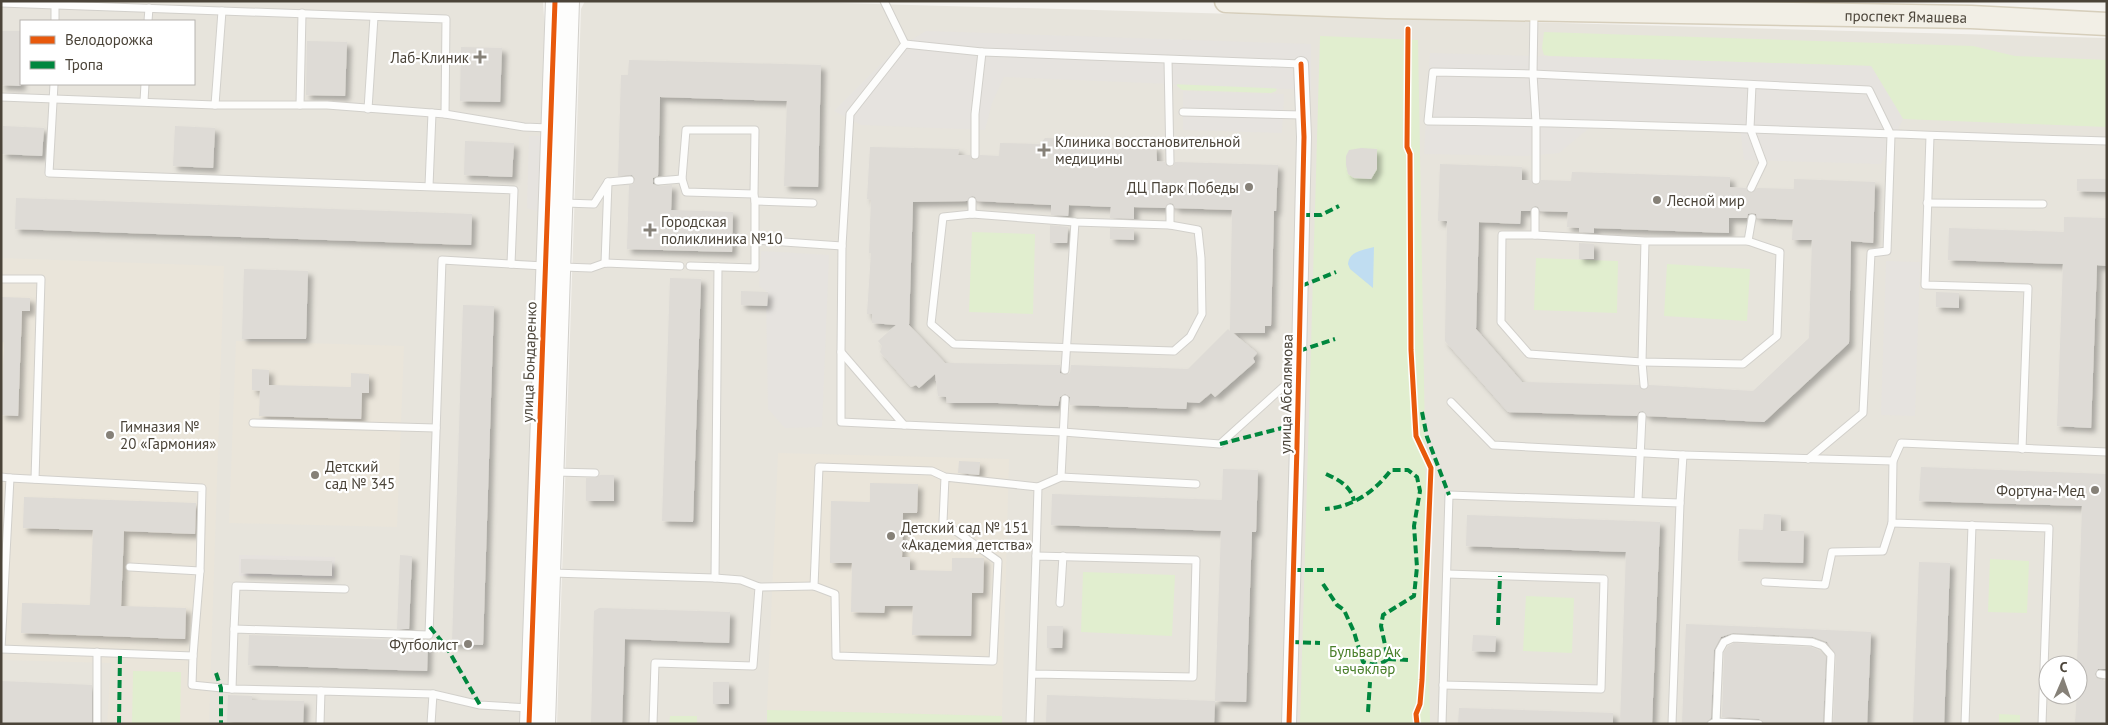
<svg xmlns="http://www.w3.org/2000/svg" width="2108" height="725" font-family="'PT Sans',sans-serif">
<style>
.residential{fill:#e7e4dc;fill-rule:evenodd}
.industrial{fill:#e6e2de}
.education{fill:#eae5da}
.green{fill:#e1eecf}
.parking{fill:#e6e3df}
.water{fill:#c0ddf1}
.building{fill:#dedbd6;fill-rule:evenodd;filter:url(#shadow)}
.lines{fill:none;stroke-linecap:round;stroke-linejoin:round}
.service-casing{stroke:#d2d0cb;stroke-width:9}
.minor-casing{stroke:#d2d0cb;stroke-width:16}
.tertiary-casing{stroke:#d2d0cb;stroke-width:20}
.primary-casing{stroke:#d6cebb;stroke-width:25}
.service{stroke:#fdfdfc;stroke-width:7}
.minor{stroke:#fdfdfc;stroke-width:14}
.tertiary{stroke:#fdfdfc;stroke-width:18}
.primary{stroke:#f2efe6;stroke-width:22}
.quiet{stroke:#00873e;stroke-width:4;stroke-dasharray:8 4;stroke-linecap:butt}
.cycleway-casing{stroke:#fff;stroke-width:8}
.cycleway{stroke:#e8590c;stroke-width:5}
.poi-dot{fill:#868178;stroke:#fff;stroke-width:2}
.labels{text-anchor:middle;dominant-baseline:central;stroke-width:4.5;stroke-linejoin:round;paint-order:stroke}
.street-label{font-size:15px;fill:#4b4439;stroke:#fff}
.poi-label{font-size:15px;fill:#4b4439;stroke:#fff;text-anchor:start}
.park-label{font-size:15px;fill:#4a7f2a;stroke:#fff}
</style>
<defs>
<filter id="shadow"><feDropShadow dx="4.5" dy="4.5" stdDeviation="2.5" flood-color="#0004"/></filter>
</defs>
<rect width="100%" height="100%" fill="#f4f2ee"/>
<!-- residential -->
<g class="residential">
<path d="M1 1 543 2 545 31 522 724H1ZM21 21H194V84H21Z"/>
<path d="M585 1H769L2107 38V724H557L581 9ZM2048 665H2078V695H2048Z"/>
</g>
<!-- industrial -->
<path class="industrial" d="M239 555 335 557 334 578 239 576Z"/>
<!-- education -->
<g class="education">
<path d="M1 258 224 266 209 724H107L111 663 1 660Z"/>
<path d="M236 341 404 346 397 527 229 523Z"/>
<path d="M778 453 1009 459 1002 716 767 710Z"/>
</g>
<!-- green -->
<g class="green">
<path d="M1544 32 1973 46 2015 56 2107 60V127L1903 119 1871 66 1550 56 1544 55 1542 48Z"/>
<path d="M1320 36 1418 40 1430 724H1300Z"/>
<path d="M1177 82 1277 87 1276 91 1271 93 1182 90 1177 86Z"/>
<path d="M972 232 1035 234 1033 314 969 312Z"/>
<path d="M1536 258 1618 261 1617 313 1534 310Z"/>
<path d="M1667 264 1750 269 1747 321 1664 316Z"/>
<path d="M1990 559 2029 561 2027 613 1988 612Z"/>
<path d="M1083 572 1175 575 1172 636 1081 632Z"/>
<path d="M1526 596 1574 598 1572 653 1523 651Z"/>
<path d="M133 671 181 672 180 724H132Z"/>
<path d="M767 710 1002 716V724H767Z"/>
<path d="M1999 714 2020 715V724H1999Z"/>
<path d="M670 716H697V724H669Z"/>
</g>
<!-- parking -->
<g class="parking">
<path d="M926 31 1311 44V90L1004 77 992 103 985 130 861 125 834 111 896 49Z"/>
<path d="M1430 53 1871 66 1903 119 1881 164 1744 160 1740 128 1594 124 1559 153 1526 156 1424 154Z"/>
<path d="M1183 91 1284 94 1282 133 1183 130Z"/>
<path d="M529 136H545L543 213 527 208Z"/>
<path d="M761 251 829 255 822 427 785 428 768 409 766 291 759 286Z"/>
<path d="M1886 261 1920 262 1915 416 1881 415Z"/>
</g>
<!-- water -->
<path class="water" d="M1374 247 1373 288 1350 269 1348 264C1349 251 1364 250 1374 247Z"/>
<!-- building -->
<g class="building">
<path d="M1 31H21V86L1 85Z"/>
<path d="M307 41 347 42 345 96 306 95Z"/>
<path d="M461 47 502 48 500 102 460 101Z"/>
<path d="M629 60 821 65 818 187 784 186 787 101 660 97 658 176 653 178V184L658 186 672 185 671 210 733 212 732 252 627 249 629 185 633 184 635 179 632 175 618 176 621 75H628Z"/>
<path d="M3 126 44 128 42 156 2 154Z"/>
<path d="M175 126 215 128 213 168 173 166Z"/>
<path d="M1045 138 1106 140 1112 145 1156 146 1157 161 1165 162 1166 165 1170 167 1173 166 1175 162 1278 165 1276 211H1274L1271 326H1265V333H1233L1257 353 1253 358 1255 362 1215 397 1211 393 1199 403 1187 402 1186 409 1070 405V397L1065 394 1060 397 1058 406 998 403H947L946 397 938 396 935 374 919 388 916 385 911 387 880 352 882 346 878 341 896 325 872 323V314H867L871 253H869L871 200 867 199 870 147 959 149 958 155H970L972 159 975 160 980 155 999 156 1000 143 1040 144ZM972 196 975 197 977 201 1051 205V215L1068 216 1069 205 1111 207 1110 218 1134 219V207L1165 208 1170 203 1173 204 1175 208 1232 210 1230 331 1228 329 1188 369 1071 365 1070 373 1065 375 1060 373V365L945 363 909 325 913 202 967 201Z"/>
<path d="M465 141 514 143 512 177 464 175Z"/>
<path d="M1361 148 1377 149V169L1371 179 1354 178 1348 174 1346 165V156L1349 150Z"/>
<path d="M1440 164 1522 167V180H1531L1536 185 1539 184 1541 180 1571 181 1572 172 1730 177V187L1746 188 1747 191 1751 193 1757 188 1794 189V179L1875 182 1873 243 1851 241 1849 343 1764 422 1647 416 1643 411 1639 412 1637 416 1508 412 1445 341 1447 221H1438ZM1535 206 1538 207 1540 211 1568 212 1567 227 1579 228V232L1594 233V228L1729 233V218H1747L1748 214 1752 213 1756 214 1757 218 1793 220 1792 240H1812L1809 338 1753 391 1649 385 1644 390 1639 385 1522 382 1476 329 1479 222 1520 224 1521 211H1530Z"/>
<path d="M2077 179H2107V192L2077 191Z"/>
<path d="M16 198 472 214 471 245 15 229Z"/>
<path d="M2064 217 2107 218 2106 266 2097 265 2091 428 2057 426 2063 264 1948 260 1949 228 2064 232Z"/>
<path d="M1050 225 1068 227 1067 243H1050Z"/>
<path d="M1110 228 1134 229V240L1110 239Z"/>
<path d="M1579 243 1594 244V259H1579Z"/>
<path d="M244 269 308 271 306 339H242Z"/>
<path d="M670 278 701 279 693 522 662 521Z"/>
<path d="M741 291 768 292 767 306 741 305Z"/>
<path d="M1936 292 1959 293V308L1936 307Z"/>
<path d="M1 297 30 298V311H22L18 416 1 415 4 342H1Z"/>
<path d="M463 305 494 306 483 645 452 644Z"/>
<path d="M252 369 269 370V385L351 387V373L369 374V393H362L361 419 259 416 260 391 252 390Z"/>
<path d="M959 461 980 462 979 475 958 473Z"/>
<path d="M1921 467 2107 474V669H2098L2095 674 2097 678 2107 682V724H2075L2078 678 2084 677 2086 673 2084 669 2078 668 2077 665 2082 506 1919 501Z"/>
<path d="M1223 469 1258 470 1256 532H1252L1246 702 1215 701 1221 531 1051 525 1052 494 1222 500Z"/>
<path d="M600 475H614V501H586V478H595Z"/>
<path d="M870 483 918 484 917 513H903L902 557H910V570L952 571V558H984L983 593H972L971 636 912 635 913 606H885L884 613 851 612 852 563H830L831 501 870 502Z"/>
<path d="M24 497 196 503 195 534 124 531 121 606 186 608 185 639 21 633 22 603 90 605 93 530 23 528Z"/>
<path d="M1764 514 1781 515V531H1804L1803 563 1738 561 1739 529 1763 530Z"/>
<path d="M1467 515 1660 522 1652 724H1620L1626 552 1466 546Z"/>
<path d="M400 555 412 556 409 629H397Z"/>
<path d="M241 559 332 561V576L241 573Z"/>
<path d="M1919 562 1950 563 1944 724H1913Z"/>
<path d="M599 608 730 612 729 643 625 639 622 724H591L594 611Z"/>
<path d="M1686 624 1871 632 1867 724H1833L1836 655 1827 642 1813 637 1733 633 1721 637 1714 650 1711 718 1706 724H1682Z"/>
<path d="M1047 626H1063L1062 648H1047Z"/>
<path d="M249 635 428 641 427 671 248 665Z"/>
<path d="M1473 635 1496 636 1495 652 1472 651Z"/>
<path d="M1734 643 1811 647 1820 651 1826 657 1823 724H1764L1759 719 1722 717 1724 652 1728 646Z"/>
<path d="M1 681 92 685V724H1Z"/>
<rect x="713" y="682" width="16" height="22"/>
<path d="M228 695 252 696V700L304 701 303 724 227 722Z"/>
<path d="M1047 695 1215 701 1214 724H1046Z"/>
<path d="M1459 708 1613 713V724H1458Z"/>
</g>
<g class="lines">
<defs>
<g id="service">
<path d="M884 1 905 44 850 114 842 246 841 352 904 425 1063 432 1220 444 1283 387 1298 388"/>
<path d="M1 3 446 19 445 114"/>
<path d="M1534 13 1533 74 1536 122V180"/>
<path d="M55 21V4"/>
<path d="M148 21 149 8"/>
<path d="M905 44 982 52 975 114V155"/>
<path d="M982 52 1301 64"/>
<path d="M1168 60 1170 162"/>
<path d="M54 84 49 173 514 190 511 264"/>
<path d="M1 97 215 105H327L445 114 524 127 549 128"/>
<path d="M144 101 145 84"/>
<path d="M215 105 222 11"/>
<path d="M300 105 302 13"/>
<path d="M368 109 374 17"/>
<path d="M1183 112 1302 115"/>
<path d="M1930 136 1925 285 2028 288 2022 449"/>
<path d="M658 181 682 179"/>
<path d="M608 182 630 180"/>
<path d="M429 186 432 113"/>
<path d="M1751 188 1763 163 1750 128 1752 85"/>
<path d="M755 201 813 203"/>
<path d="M565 203 594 204 608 182 605 263"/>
<path d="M1927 203 2043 204"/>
<path d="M1170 208V225"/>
<path d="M1535 211V235H1502L1501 322 1529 354 1642 362 1644 385"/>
<path d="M972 214 1075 222 1170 225 1198 230 1201 258 1202 314 1190 337 1174 351 954 344 931 324 943 217Z"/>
<path d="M972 214V201"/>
<path d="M1535 235 1645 241 1642 362 1743 364 1777 336 1780 252 1748 241H1645"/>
<path d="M755 240 842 246"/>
<path d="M1748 241 1752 218"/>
<path d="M690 266 755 268V201L754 194 686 192 682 179 686 130H755L754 194"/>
<path d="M563 267 591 268 605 263 680 266"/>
<path d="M1 279H41L35 479"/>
<path d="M841 352V422L904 425"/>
<path d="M1065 370 1075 222"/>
<path d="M1451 402 1493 445 1683 455"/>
<path d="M253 423 436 428"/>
<path d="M1808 459 1863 413 1871 253 1887 251 1891 135 1869 90 1533 74 1433 72 1428 121C1655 123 1881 135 2107 141"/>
<path d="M555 472 595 473"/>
<path d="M1 477 10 478 1 649 193 656 192 685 232 689"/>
<path d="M945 477 943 522 998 561 993 661 836 656 835 594 814 586 819 467 932 471 945 477 1038 487"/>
<path d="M1061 477 1196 484"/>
<path d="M10 478 202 488 200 571 193 656"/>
<path d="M1638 500 1642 416"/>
<path d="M1680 503 1683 455 1893 461"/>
<path d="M1036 556 1038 487 1061 477 1065 399"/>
<path d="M130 567 200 571"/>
<path d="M552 573 715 578 741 580 759 587 753 666 655 663 653 724"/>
<path d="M715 578 718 267"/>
<path d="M1765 582 1825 585 1832 552 1883 551 1892 523"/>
<path d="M759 587 814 586"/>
<path d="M1060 603 1063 556"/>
<path d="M234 629 236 586 345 589"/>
<path d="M2078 673H2081"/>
<path d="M2100 674 2107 675"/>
<path d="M1443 685 1601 689 1604 579 1447 574"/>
<path d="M321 691 232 689 234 629 429 635 442 260 544 266"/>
<path d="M1716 722 1719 651 1724 642 1733 638 1812 642 1823 646 1831 655 1828 724"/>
<path d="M97 724V652"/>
<path d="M320 724 321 691 433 694 480 705 529 708"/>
<path d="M431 724 433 694"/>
<path d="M1030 724 1036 556 1196 560 1193 677 1032 674"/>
<path d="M1442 724 1449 495 1680 503 1672 724"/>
<path d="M1711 724 1716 722 1759 724"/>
<path d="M1965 724 1972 525"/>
<path d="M2042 724 2049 528 1892 523 1893 461 1901 443 2107 452"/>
</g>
<path id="minor" d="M1289 724 1297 446 1304 137 1301 64"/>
<g id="tertiary">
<path d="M529 724 555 1"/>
<path d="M546 724 570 1"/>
</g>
<g id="primary">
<path id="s1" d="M1226 1 1387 7 1971 17 2107 24"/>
</g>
</defs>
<!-- service casing -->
<use href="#service" class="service-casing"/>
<!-- minor casing -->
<use href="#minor" class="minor-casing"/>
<!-- tertiary casing -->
<use href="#tertiary" class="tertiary-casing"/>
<!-- primary casing -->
<use href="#primary" class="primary-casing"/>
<!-- service -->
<use href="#service" class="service"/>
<!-- minor -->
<use href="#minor" class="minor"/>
<!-- tertiary -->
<use href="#tertiary" class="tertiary"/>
<!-- primary -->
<use href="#primary" class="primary"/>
<!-- quiet -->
<g class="quiet">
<path d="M1302 215H1321L1339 206"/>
<path d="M1301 286 1336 272"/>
<path d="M1299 351 1335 339"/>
<path d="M1422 412 1427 437 1449 495"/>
<path d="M1220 444 1282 428"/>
<path d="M1326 474C1339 480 1351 486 1354 501"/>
<path d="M1293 570H1324"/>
<path d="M1323 584 1337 605 1344 610 1354 632 1363 662C1373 665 1379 666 1388 659L1381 626 1383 615 1414 596 1417 567 1414 526 1420 491 1417 477 1408 470H1391C1374 492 1353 507 1325 509"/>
<path d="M1498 625 1500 576"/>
<path d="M430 627 447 648 480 705"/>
<path d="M1291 642 1320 643"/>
<path d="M1388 659 1409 660"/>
<path d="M216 673 221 688V724"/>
<path d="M1368 712 1370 682"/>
<path d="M119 724 120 653"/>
</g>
<defs>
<g id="cycleway">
<path d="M1408 29 1407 147 1410 154 1411 350 1416 436 1431 468 1422 680 1420 704 1416 714 1417 724"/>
<path d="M529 724 555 1"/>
<path d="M1289 724 1297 446 1304 137 1301 64"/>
</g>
</defs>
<!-- cycleway casing -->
<use href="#cycleway" class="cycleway-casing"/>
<!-- cycleway -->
<use href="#cycleway" class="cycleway"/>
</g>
<!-- markers -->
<g class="poi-dot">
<path d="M477.5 49.5h5v5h5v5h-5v5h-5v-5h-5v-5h5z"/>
<path d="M1041.5 142.5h5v5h5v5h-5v5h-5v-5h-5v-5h5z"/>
<circle cx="1249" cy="187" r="5"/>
<circle cx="1657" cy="200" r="5"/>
<path d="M647.5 222.5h5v5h5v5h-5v5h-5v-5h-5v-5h5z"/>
<circle cx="110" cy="435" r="5"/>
<circle cx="315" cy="475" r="5"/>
<circle cx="2095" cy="490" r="5"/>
<circle cx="891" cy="536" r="5"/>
<circle cx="468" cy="644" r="5"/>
</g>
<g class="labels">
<!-- street labels -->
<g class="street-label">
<text stroke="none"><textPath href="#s1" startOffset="680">проспект Ямашева</textPath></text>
<text transform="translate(529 362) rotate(-88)">улица Бондаренко</text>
<text transform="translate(1286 394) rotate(-89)">улица Абсалямова</text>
</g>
<!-- poi labels -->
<g class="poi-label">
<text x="469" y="57" text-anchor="end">Лаб-Клиник</text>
<text x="1055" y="141">Клиника восстановительной<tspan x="1055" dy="17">медицины</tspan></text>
<text x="1239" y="187" text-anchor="end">ДЦ Парк Победы</text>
<text x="1667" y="200">Лесной мир</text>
<text x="661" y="221">Городская<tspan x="661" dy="17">поликлиника №10</tspan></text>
<text x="120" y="426">Гимназия №<tspan x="120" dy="17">20 «Гармония»</tspan></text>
<text x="325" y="466">Детский<tspan x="325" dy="17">сад № 345</tspan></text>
<text x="2085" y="490" text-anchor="end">Фортуна-Мед</text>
<text x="901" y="527">Детский сад № 151<tspan x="901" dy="17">«Академия детства»</tspan></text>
<text x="458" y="644" text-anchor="end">Футболист</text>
</g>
<!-- park labels -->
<g class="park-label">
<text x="1365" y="651">Бульвар Ак<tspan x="1365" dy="17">чәчәкләр</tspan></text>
</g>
</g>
<!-- border -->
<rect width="2108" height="725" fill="none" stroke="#4b4439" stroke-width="5"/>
<!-- legend -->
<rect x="20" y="20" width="175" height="65" fill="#ffffff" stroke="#b7b4b0"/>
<rect x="30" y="36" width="25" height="8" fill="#e8590c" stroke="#b7b4b0"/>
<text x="65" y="45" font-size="15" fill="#4b4439">Велодорожка</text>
<rect x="30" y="61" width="25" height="8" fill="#00873e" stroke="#b7b4b0"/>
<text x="65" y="70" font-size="15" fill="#4b4439">Тропа</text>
<!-- north arrow -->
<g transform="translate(2063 680) rotate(2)"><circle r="24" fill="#ffffff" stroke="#b7b4b0"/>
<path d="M0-4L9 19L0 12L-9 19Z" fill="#868178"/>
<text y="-8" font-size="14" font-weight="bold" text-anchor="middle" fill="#4b4439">С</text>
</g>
</svg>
